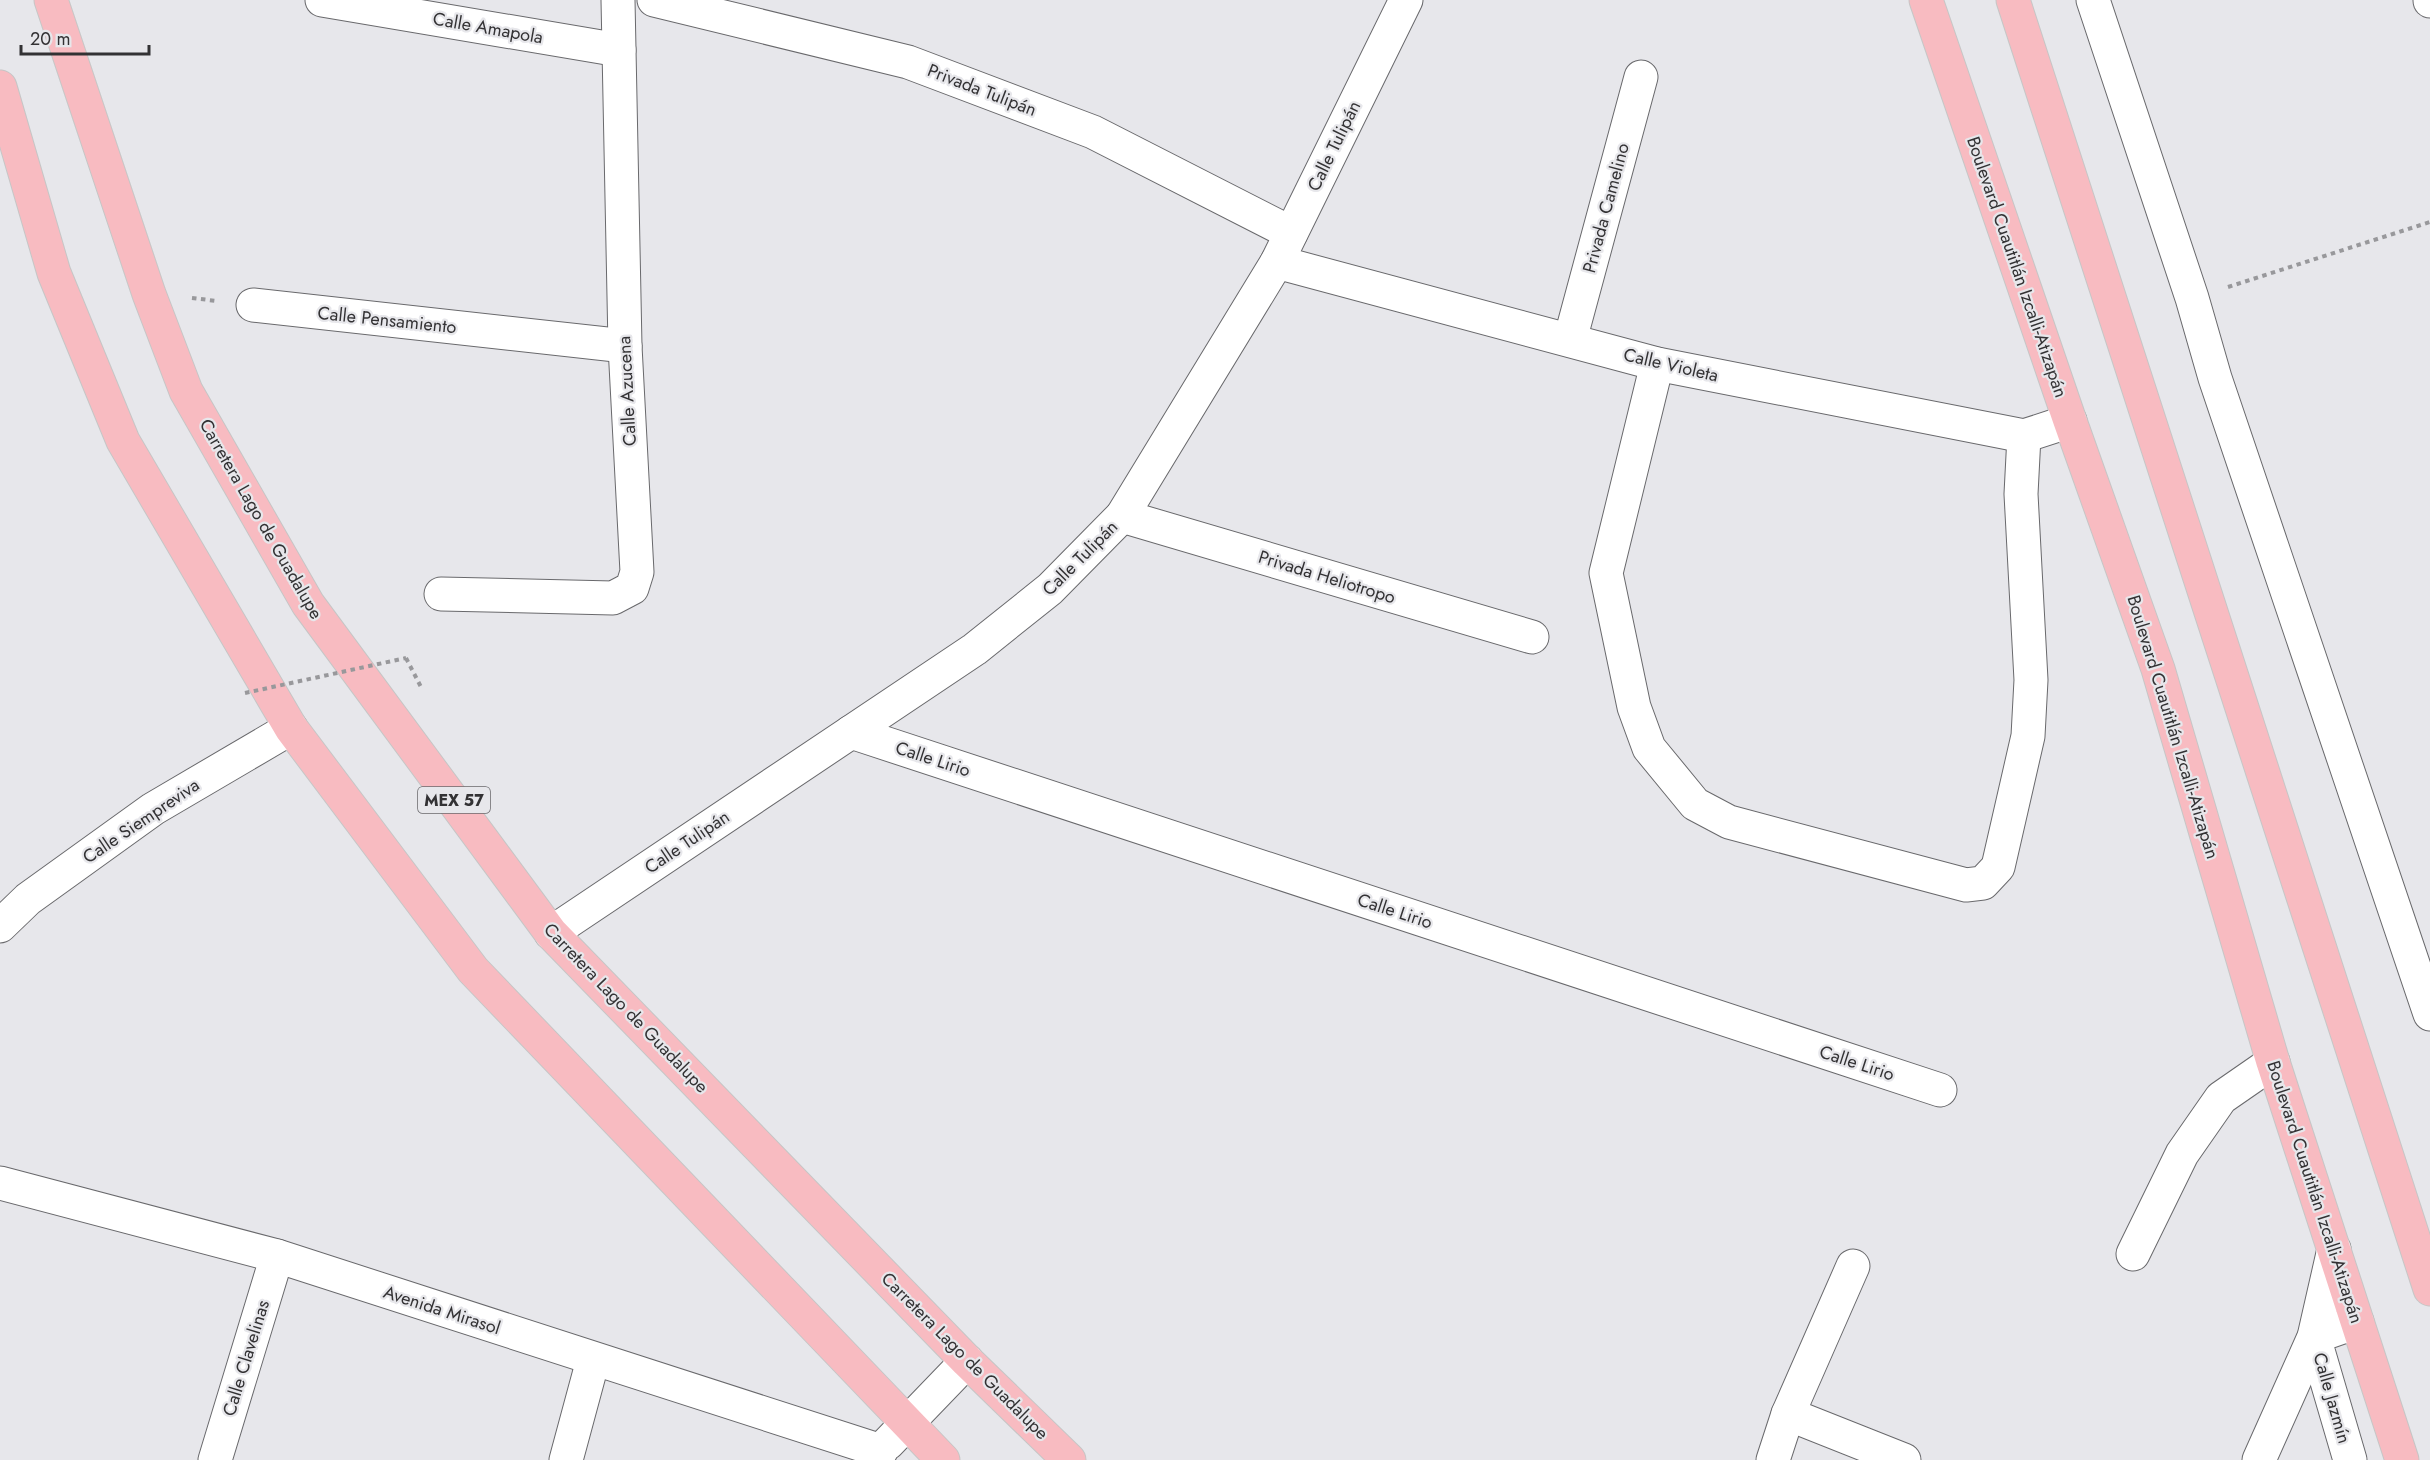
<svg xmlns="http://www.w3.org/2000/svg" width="2430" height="1460" font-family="Jost,sans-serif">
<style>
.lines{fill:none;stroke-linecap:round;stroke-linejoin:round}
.minor-casing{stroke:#69696c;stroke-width:35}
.major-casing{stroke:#c6c6c6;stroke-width:35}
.path{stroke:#98989b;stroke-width:4;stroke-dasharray:4.5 4.5;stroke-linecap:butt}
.minor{stroke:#fff;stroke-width:33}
.major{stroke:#f8bbc1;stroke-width:33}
.path-bridge{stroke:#98989b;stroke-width:4;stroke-dasharray:4.5 4.5;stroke-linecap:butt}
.labels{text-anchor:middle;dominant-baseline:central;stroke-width:4.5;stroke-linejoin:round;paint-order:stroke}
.shield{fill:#e7e7eb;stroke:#69686b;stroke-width:1.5}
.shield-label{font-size:16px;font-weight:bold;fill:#333234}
.street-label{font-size:18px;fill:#333234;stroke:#e7e7eb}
</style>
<rect width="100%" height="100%" fill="#e7e7eb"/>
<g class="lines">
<defs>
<g id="minor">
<path d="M322 0 619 50"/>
<path d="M654 0 908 62 1093 132 1291 233"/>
<path d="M2093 0 2192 298 2215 378 2430 1014"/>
<path d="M2430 0V1"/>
<path d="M1277 262 1657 364 2024 436 2070 421"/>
<path d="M253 305 625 346"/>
<path d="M1570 340 1641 77"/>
<path d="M1657 364 1606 573 1634 707 1649 748 1695 804 1729 822 1966 885 1983 883 1998 867 2028 736 2031 680 2021 494 2024 436"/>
<path d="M1122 516 1532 637"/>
<path d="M441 594 613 598 632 588 637 572 625 346 618 0"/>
<path d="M851 732 1940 1090"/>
<path d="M0 926 28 899 153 809 291 728"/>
<path d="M551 933 975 649 1050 589 1122 516 1277 262 1406 0"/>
<path d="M0 1183 277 1256 881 1451"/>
<path d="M2133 1254 2182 1154 2221 1098 2273 1062"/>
<path d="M1788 1414 1904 1460"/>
<path d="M888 1443 967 1361"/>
<path d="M215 1460 277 1256"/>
<path d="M566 1460 593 1360"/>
<path d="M1773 1460 1788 1414 1853 1266"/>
<path d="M2259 1460 2314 1337 2334 1249"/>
<path d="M2350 1460 2314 1337 2357 1322"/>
</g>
<g id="major">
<path d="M51 0 149 294 186 391 308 604 551 933 967 1361 1069 1460"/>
<path d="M1926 0 2070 421 2158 669 2273 1062 2402 1460"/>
<path d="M2013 0 2430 1289"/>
<path d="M0 87 54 273 123 441 291 728 473 970 943 1460"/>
</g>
</defs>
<!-- minor casing -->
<use href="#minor" class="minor-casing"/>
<!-- major casing -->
<use href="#major" class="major-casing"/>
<!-- path -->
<g class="path">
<path d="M2228 287 2430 222"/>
<path d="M192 298 217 301"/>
<path d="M406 658 421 687"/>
</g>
<!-- minor -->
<use href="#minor" class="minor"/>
<!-- major -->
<use href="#major" class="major"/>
<!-- path-bridge -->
<path class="path-bridge" d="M245 693 406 658"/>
</g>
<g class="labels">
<!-- shield labels -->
<rect class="shield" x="418" y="787" width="72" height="26" rx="4.5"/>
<g class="shield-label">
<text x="454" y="800">MEX 57</text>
</g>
<!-- street labels -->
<g class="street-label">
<text transform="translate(488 28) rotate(10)">Calle Amapola</text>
<text transform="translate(982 90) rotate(21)">Privada Tulipán</text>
<text transform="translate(1334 146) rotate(-64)">Calle Tulipán</text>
<text transform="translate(1606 208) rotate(-75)">Privada Camelino</text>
<text transform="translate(2017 267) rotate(71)">Boulevard Cuautitlán Izcalli-Atizapán</text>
<text transform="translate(387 320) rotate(6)">Calle Pensamiento</text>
<text transform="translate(1671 365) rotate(13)">Calle Violeta</text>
<text transform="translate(627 391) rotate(-93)">Calle Azucena</text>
<text transform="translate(261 519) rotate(60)">Carretera Lago de Guadalupe</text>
<text transform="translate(1080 558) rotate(-45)">Calle Tulipán</text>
<text transform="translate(1327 577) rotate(17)">Privada Heliotropo</text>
<text transform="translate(2173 727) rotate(73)">Boulevard Cuautitlán Izcalli-Atizapán</text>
<text transform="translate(933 759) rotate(18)">Calle Lirio</text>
<text transform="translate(141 821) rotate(-34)">Calle Siempreviva</text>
<text transform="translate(687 842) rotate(-34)">Calle Tulipán</text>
<text transform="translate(1395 911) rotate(18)">Calle Lirio</text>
<text transform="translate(626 1008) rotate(46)">Carretera Lago de Guadalupe</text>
<text transform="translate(1857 1063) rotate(18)">Calle Lirio</text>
<text transform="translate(2315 1192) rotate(72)">Boulevard Cuautitlán Izcalli-Atizapán</text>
<text transform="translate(442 1310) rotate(18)">Avenida Mirasol</text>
<text transform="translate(965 1356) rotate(45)">Carretera Lago de Guadalupe</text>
<text transform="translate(246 1358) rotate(-73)">Calle Clavelinas</text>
<text transform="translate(2332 1398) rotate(74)">Calle Jazmín</text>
</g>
</g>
<!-- scale -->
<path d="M21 45v9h128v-9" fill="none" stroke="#333234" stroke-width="3"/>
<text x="30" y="45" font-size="18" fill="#333234" stroke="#e7e7eb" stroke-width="4.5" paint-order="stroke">20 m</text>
</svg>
